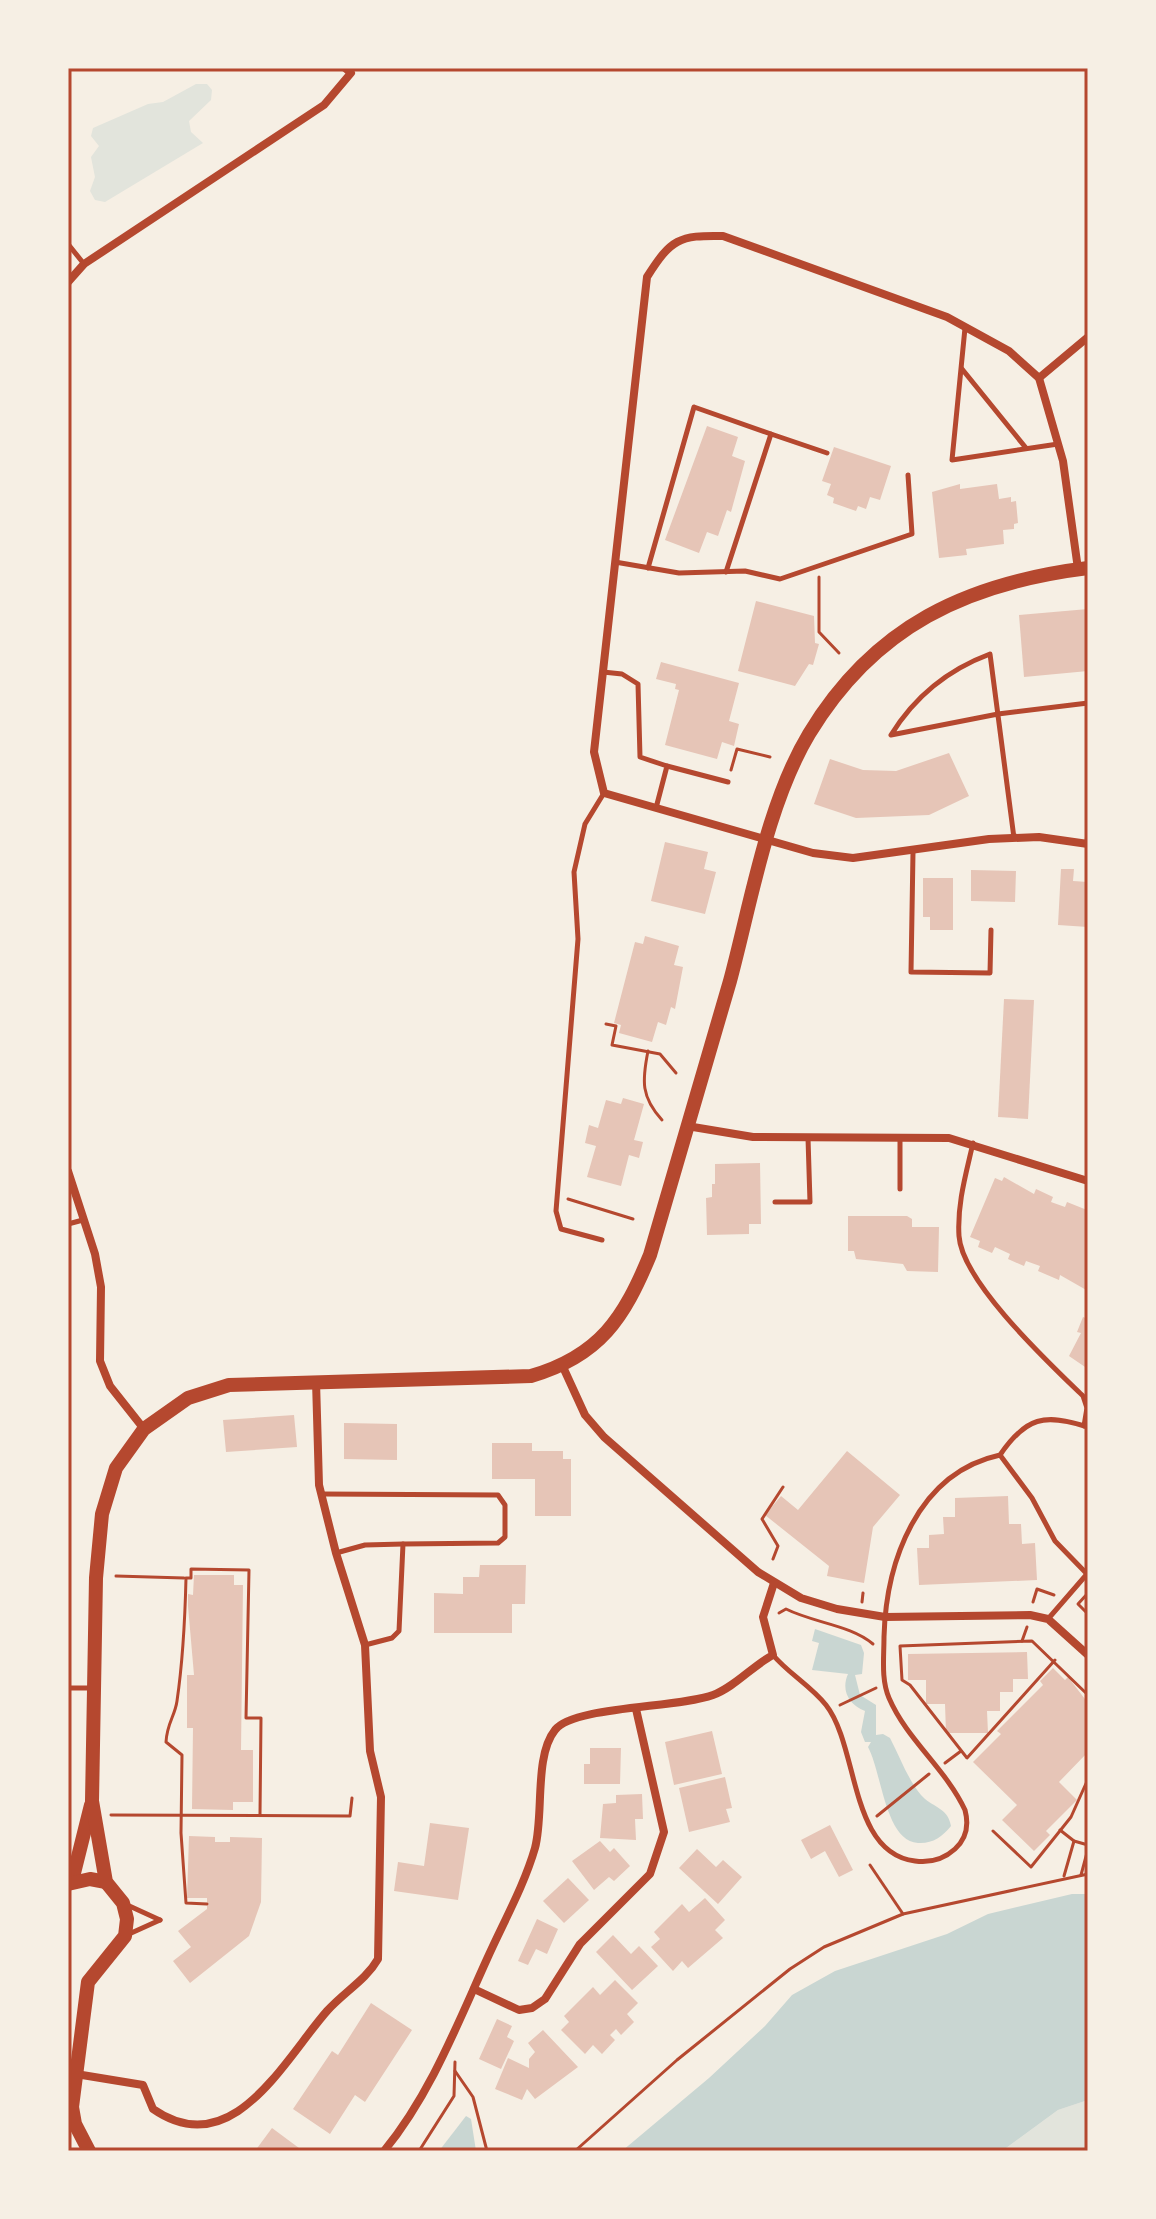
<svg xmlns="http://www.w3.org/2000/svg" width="1156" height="2219" font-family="Barlow,sans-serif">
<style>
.green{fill:#e2e4dc}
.water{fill:#c9d6d2}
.building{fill:#e6c5b7}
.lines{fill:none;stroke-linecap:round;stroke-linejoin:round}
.path{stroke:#b5482f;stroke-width:3}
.service{stroke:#b5482f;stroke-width:5}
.minor{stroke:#b5482f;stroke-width:8}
.tertiary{stroke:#b5482f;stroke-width:14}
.neatline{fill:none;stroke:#b5482f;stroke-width:3}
</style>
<rect width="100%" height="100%" fill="#f6efe4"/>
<!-- green -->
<g class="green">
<path d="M196 84H207L212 90 211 100 189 121 191 132 203 143 105 202 95 200 90 191 95 177 91 157 99 146 91 136 93 128 148 104 163 102Z"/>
<path d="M1088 2100V2151H1002L1058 2110Z"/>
</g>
<!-- water -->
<g class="water">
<path d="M815 1629 861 1645 864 1653 862 1674 855 1675 860 1695 876 1705V1735L883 1734 890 1738C900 1757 907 1778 921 1795 931 1807 948 1807 951 1826 942 1837 932 1844 918 1843 885 1841 882 1773 868 1747L871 1742H865L861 1732 865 1711C848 1704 841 1690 848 1674L812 1670 819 1643 812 1641Z"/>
<path d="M1072 1894H1088V2100L1058 2110 1002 2151H622L709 2078 765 2026 792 1995 835 1971 947 1934 988 1914Z"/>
<path d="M466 2116 471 2119 476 2151H439Z"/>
</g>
<!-- building -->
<g class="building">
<path d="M707 426 738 437 732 456 745 461 731 512 727 510 718 536 707 532 699 553 665 540Z"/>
<path d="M834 447 891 466 880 500 870 497 866 509 858 506 856 511 833 503 834 498 827 495 831 484 822 481Z"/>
<path d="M960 484V489L997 484 999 499 1011 497V502L1016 501 1018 523 1014 524V529L1003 530 1004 544 966 549 967 555 939 558 932 492Z"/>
<path d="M756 601 814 616 815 643 819 644 813 665 809 664 795 686 738 671Z"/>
<path d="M1088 609V671L1024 677 1019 615Z"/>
<path d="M661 662 739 683 729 721 739 724 734 746 722 742 717 759 665 745 679 690 675 689 676 684 656 679Z"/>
<path d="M949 753 969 796 929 815 856 818 814 804 830 759 863 770 896 771Z"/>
<path d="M665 842 708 852 704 869 716 872 705 914 651 901Z"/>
<path d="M1061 869H1074L1073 881 1088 882V927L1058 925Z"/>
<path d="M971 870 1016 871 1015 902 971 901Z"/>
<path d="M923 878H953V930H930V917H923Z"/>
<path d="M645 936 679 946 674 965 683 967 675 1009 671 1007 666 1025 658 1022 652 1042 619 1033 621 1025 614 1023 635 942 643 944Z"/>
<path d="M1004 999 1034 1000 1028 1119 998 1117Z"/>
<path d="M623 1098 644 1104 634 1140 643 1142 639 1158 629 1155 621 1186 587 1177 596 1146 585 1143 589 1125 598 1128 606 1100 621 1104Z"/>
<path d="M760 1163 761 1224H749V1234L707 1235 706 1198 712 1197V1184H715V1164Z"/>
<path d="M1004 1177 1034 1194 1036 1189 1053 1197 1051 1202 1065 1207 1067 1202 1087 1210 1088 1291 1060 1275 1059 1280 1038 1271 1040 1266 1026 1261 1024 1266 1008 1259 1010 1254 995 1247 992 1253 978 1247 980 1241 970 1237 995 1178 1002 1181Z"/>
<path d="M848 1216H907L912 1219V1227H939L938 1272 907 1271 903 1264 856 1259 854 1251H848Z"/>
<path d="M1083 1317 1088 1319V1369L1069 1356 1081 1333 1077 1332Z"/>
<path d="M294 1415 297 1447 226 1452 223 1420Z"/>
<path d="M344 1423 397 1424V1460L344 1459Z"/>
<path d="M492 1443H532V1451H563V1459H571V1516H535V1479H492Z"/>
<path d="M847 1451 900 1495 873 1527 864 1583 827 1576 829 1566 765 1515 781 1496 798 1510Z"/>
<path d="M1008 1496 1009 1524H1021L1022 1544 1035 1543 1037 1580 919 1585 917 1548H929V1535L944 1534 943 1517H955V1498Z"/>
<path d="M480 1565H526L525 1604H512V1633H434V1593L463 1594V1577H479Z"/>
<path d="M194 1575H234V1585H243L241 1750H253V1802H233V1810L192 1809 193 1728H187V1675H194L188 1606V1594L193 1595Z"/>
<path d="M1027 1652 1028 1679H1013V1692H1000V1711H987L988 1733H946L945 1704H926V1680H908V1654Z"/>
<path d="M1053 1668 1065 1680 1068 1677 1088 1703V1752L1059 1782 1077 1800 1046 1831 1050 1835 1034 1851 1002 1820 1017 1805 973 1762 1001 1734 997 1731 1043 1685 1040 1681Z"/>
<path d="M712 1731 722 1774 674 1785 665 1742Z"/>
<path d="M590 1748H621L620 1784H584V1764H590Z"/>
<path d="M725 1777 732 1808 726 1809 730 1822 689 1832 679 1788Z"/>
<path d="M642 1794 643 1819H635L636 1840 600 1838 603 1804 616 1803V1795Z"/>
<path d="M430 1823 469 1828 458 1900 394 1891 398 1862 424 1866Z"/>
<path d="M830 1825 853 1870 839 1877 825 1851 811 1859 801 1840Z"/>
<path d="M189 1836 215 1837V1842H230V1837L262 1838 261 1902 249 1936 190 1983 173 1961 191 1947 178 1931 207 1909V1898H187Z"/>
<path d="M600 1841 610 1852 614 1848 630 1866 614 1881 609 1877 594 1890 572 1861Z"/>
<path d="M697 1849 716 1867 723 1860 742 1877 718 1904 679 1868Z"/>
<path d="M568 1878 589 1900 564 1923 543 1901Z"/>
<path d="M705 1898 725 1920 715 1930 723 1938 688 1968 682 1961 673 1971 651 1947 660 1939 654 1932 682 1904 689 1912Z"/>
<path d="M537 1919 558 1929 547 1954 536 1949 528 1965 518 1961Z"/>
<path d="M613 1935 631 1954 639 1946 658 1966 632 1990 596 1952Z"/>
<path d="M615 1980 638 2003 627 2014 634 2022 621 2035 616 2029 610 2035 615 2040 602 2054 593 2045 585 2054 561 2030 569 2022 564 2016 593 1987 600 1995Z"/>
<path d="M371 2003 412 2030 365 2102 355 2095 330 2134 293 2109 332 2051 338 2055Z"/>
<path d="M497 2019 512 2026 507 2037 514 2041 501 2069 479 2059Z"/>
<path d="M543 2030 578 2067 535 2099 527 2089 522 2100 495 2089 508 2058 529 2068V2059L535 2052 528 2043Z"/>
<path d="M272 2128 303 2151H255Z"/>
</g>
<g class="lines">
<!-- path -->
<g class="path">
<path d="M819 577V632L839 653"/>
<path d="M731 770 737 749 770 757"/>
<path d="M606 1024 616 1026 612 1045 660 1054 676 1073"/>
<path d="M648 1051C642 1081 641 1097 662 1120"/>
<path d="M568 1199 633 1219"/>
<path d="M773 1559 778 1546 762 1519 783 1487"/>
<path d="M116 1576 184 1578"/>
<path d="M1088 1593 1078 1604 1088 1614"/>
<path d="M862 1602 863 1593"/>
<path d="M1033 1602 1037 1589 1054 1595"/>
<path d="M779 1613 786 1609C814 1623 851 1625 873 1644"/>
<path d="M1022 1641 1027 1627"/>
<path d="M1055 1660 967 1758 910 1685 902 1680 900 1646 1032 1641 1088 1695"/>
<path d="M840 1705 876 1688"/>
<path d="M945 1763 961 1751"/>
<path d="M111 1815 350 1816 352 1798"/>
<path d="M877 1816 929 1774"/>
<path d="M1060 1830 1074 1841 1088 1845"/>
<path d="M993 1831 1031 1867 1071 1817 1088 1779"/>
<path d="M870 1865 903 1914"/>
<path d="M1081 1875 1088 1849"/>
<path d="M1064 1876 1074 1841"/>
<path d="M207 1904 186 1903 181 1833 182 1755 166 1742C167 1723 175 1716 177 1701 183 1660 185 1620 186 1578H191V1569L249 1570 246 1718H261L260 1815"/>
<path d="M455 2071 473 2097 487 2151"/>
<path d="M419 2151 454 2096 455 2062"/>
<path d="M575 2151 677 2060 790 1969 824 1947 903 1914 1088 1874"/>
</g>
<!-- service -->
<g class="service">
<path d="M68 244 84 264"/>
<path d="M965 328 952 460 1058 444"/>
<path d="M962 369 1026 448"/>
<path d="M771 434 827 453"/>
<path d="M615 562 679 573 745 571 780 579 912 534 908 475"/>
<path d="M648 568 694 407 771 434 726 572"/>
<path d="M603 672 622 674 638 684 640 757 667 766 656 808"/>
<path d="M667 766 728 782"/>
<path d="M1014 838 990 654C947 670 915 696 891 735L998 714 1088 703"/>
<path d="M1087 843 1088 831"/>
<path d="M913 852 911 972 990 973 991 930"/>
<path d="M900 1138V1189"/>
<path d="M973 1143C966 1174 957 1204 959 1236 962 1282 1050 1364 1083 1396L1087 1408 1084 1426"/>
<path d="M775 1202H810L808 1138"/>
<path d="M68 1224 83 1220"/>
<path d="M602 1240 561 1229 556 1211 578 939 574 872 585 824 604 793"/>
<path d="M1000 1455 1032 1498 1055 1541 1087 1574"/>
<path d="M322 1494 498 1495 505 1505V1537L498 1543 403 1544 399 1631 392 1638 365 1645"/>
<path d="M336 1553 365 1545 403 1544"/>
<path d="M1048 1619 1087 1574"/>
<path d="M773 1655C788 1673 811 1686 826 1705 859 1747 849 1853 915 1861 930 1863 944 1859 955 1849 967 1838 969 1825 965 1810 946 1769 907 1740 889 1698 881 1679 884 1658 884 1637 886 1562 917 1473 1000 1455 1026 1417 1044 1413 1088 1427"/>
<path d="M68 1688H93"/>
<path d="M125 1904 160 1920"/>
<path d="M129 1934 160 1920"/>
</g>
<!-- minor -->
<g class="minor">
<path d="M68 282 84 264 324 105 351 73 345 68"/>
<path d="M1039 378 1088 337"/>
<path d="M1078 569 1063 461 1039 378 1009 351 947 317 723 236C679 235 671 239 647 277L594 752 604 793 813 853 853 858 989 839 1039 837 1088 844"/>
<path d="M687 1126 753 1137 949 1138 1088 1181"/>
<path d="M68 1171 95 1254 101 1287 100 1361 110 1386 144 1429"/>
<path d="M563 1367 585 1415 604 1437 758 1572 801 1598 837 1609 885 1617 1030 1615 1048 1619 1088 1655"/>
<path d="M474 1989 519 2010 532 2008 545 1999 580 1944 650 1874 664 1832 636 1709"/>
<path d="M76 2074 143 2085 153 2109C232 2164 284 2060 327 2011 344 1992 366 1980 378 1959L381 1797 370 1751 365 1645 336 1553 319 1485 316 1381"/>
<path d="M384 2151C430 2095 457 2025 487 1959 503 1923 524 1886 535 1848 544 1815 534 1756 555 1730 573 1706 678 1708 713 1695 735 1687 752 1666 773 1655L763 1617 774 1583"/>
</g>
<!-- tertiary -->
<g class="tertiary">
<path d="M72 1881 91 1805"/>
<path d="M68 1884 90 1879 106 1882"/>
<path d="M89 2151 75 2124 72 2107 88 1982 125 1936 127 1919 123 1903 106 1882 92 1801 96 1578 102 1514 116 1468 144 1429 188 1398 229 1385 531 1376C600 1356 624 1318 650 1255 676 1163 704 1073 730 981 751 903 767 804 809 734 874 626 967 583 1088 568"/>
</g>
</g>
<!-- border -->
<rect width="1156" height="2219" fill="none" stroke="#f6efe4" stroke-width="140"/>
<rect x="70" y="70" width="1016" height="2079" class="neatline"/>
</svg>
